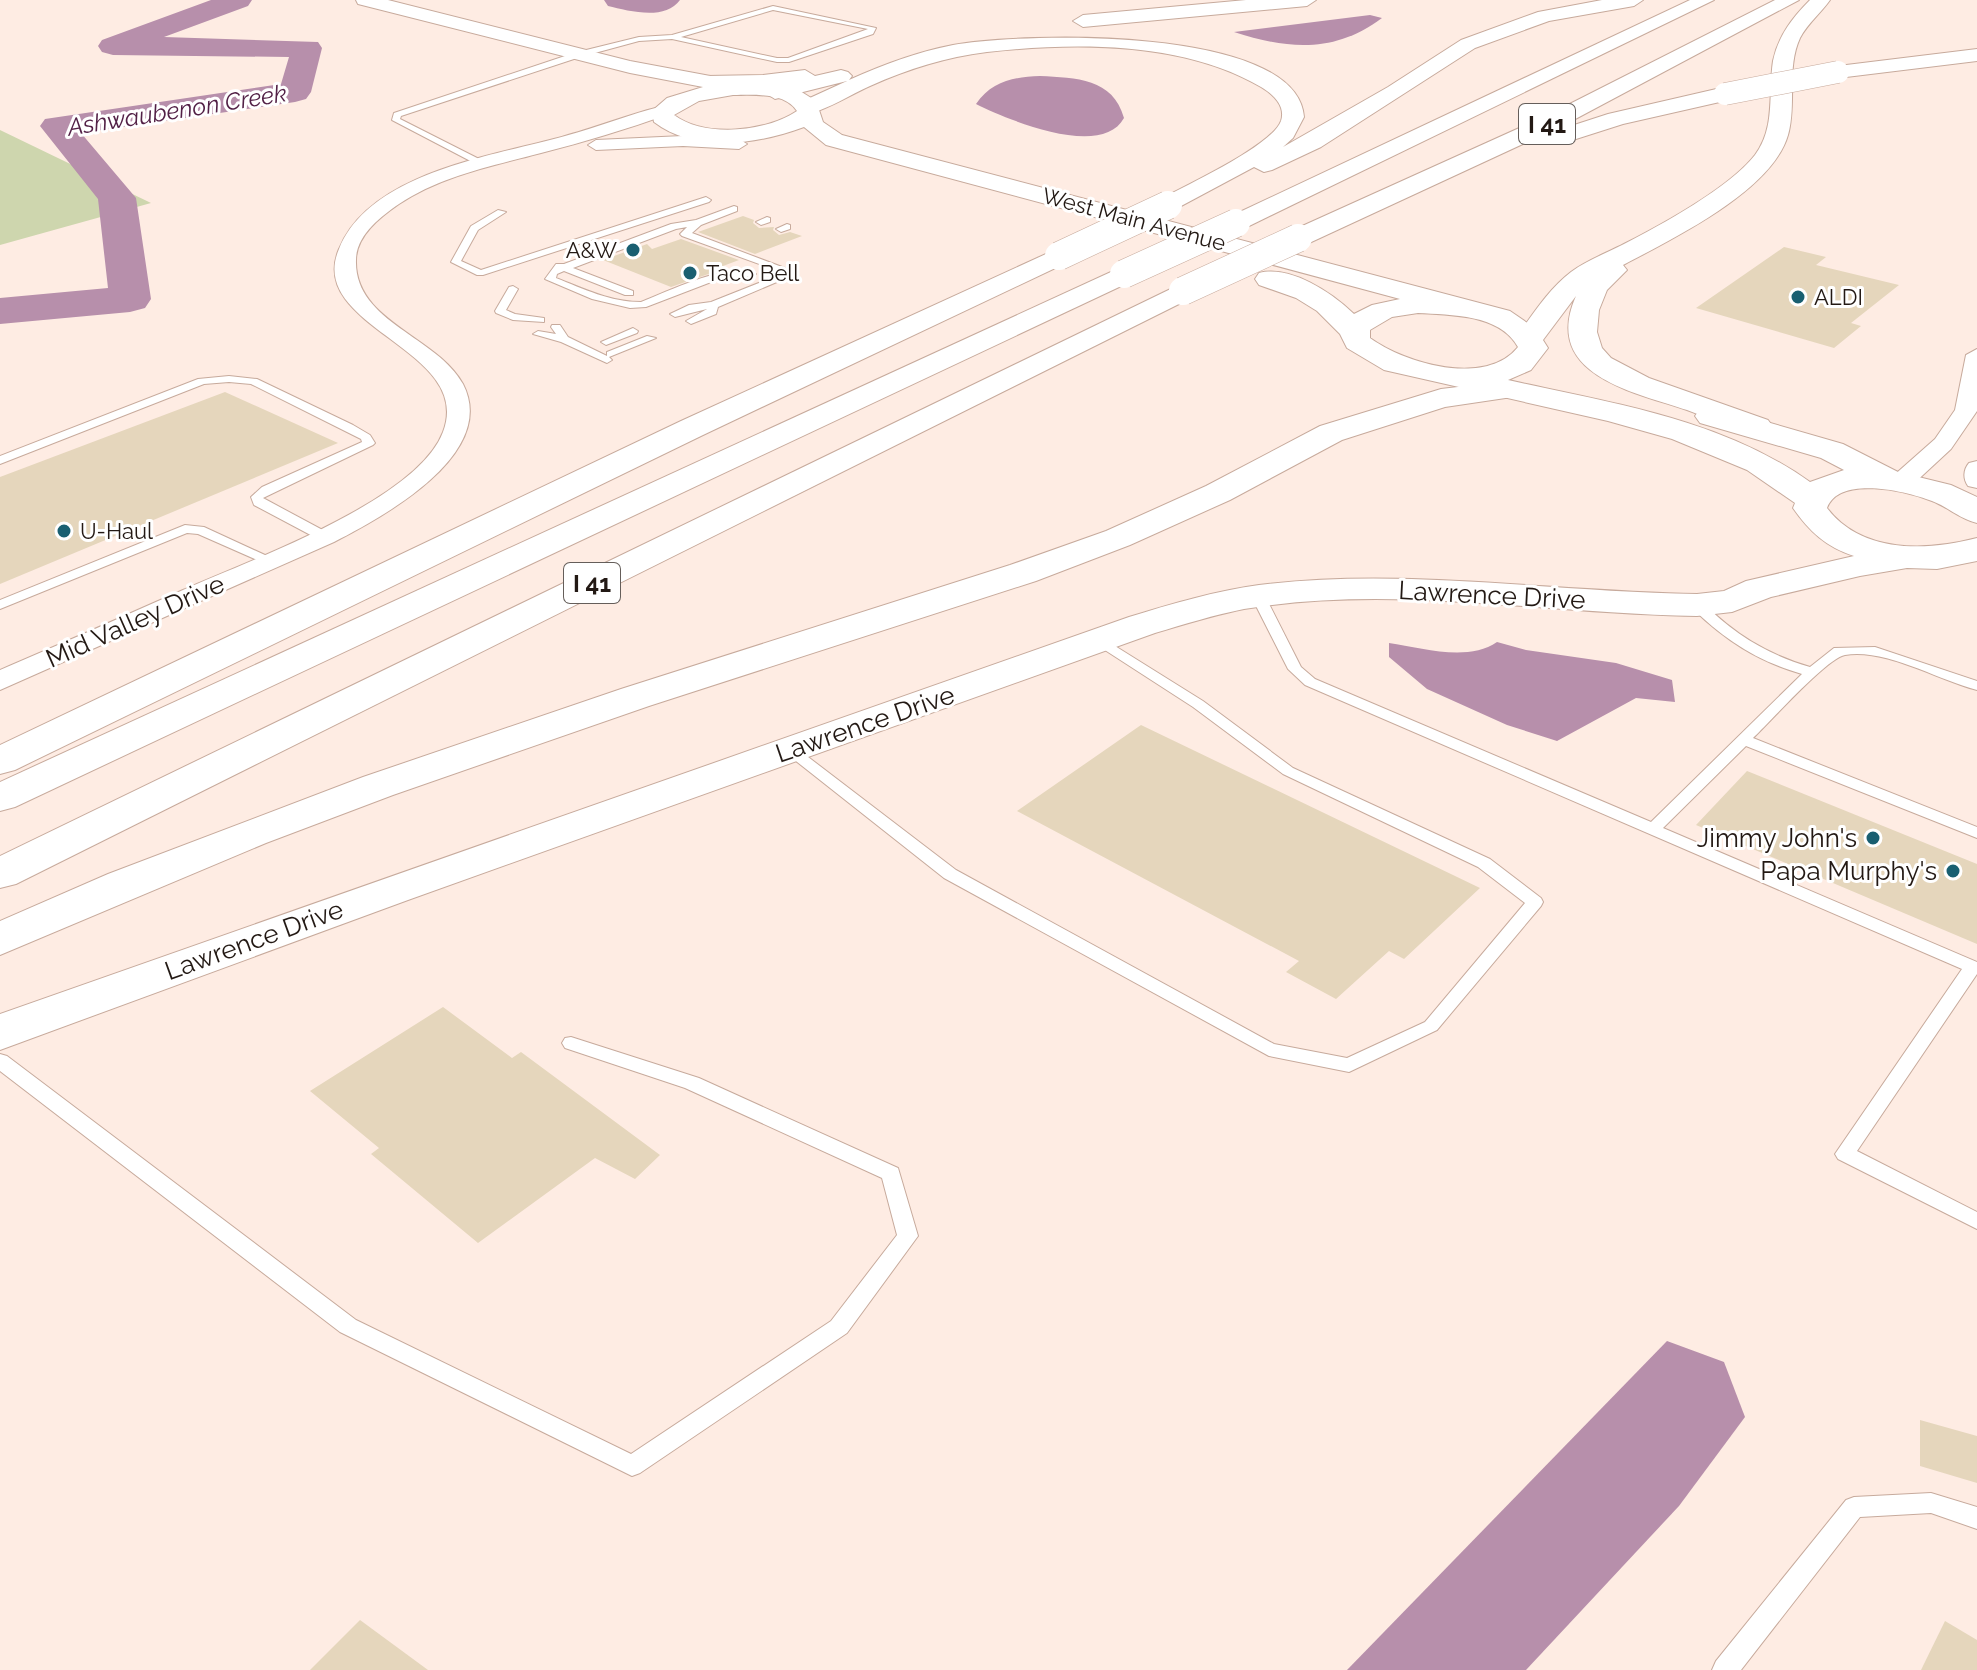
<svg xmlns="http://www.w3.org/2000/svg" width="1977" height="1670" font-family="Raleway,sans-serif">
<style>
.green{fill:#ced6ae}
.water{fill:#b78fab}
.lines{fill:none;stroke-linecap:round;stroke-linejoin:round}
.river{fill:#b78fab;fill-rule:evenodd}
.building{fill:#e5d6bc}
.service-casing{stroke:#c7aa9c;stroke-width:2}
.minor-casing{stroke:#c7aa9c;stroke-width:2}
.secondary-casing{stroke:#c7aa9c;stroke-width:2}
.motorway-casing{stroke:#c7aa9c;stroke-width:2}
.service{fill:#fff;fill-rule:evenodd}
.minor{fill:#fff;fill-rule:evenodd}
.secondary{fill:#fff;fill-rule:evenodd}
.motorway{fill:#fff;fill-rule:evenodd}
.motorway-bridge-far1-casing{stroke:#c7aa9c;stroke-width:23;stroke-linecap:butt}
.motorway-bridge-casing{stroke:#c7aa9c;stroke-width:29;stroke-linecap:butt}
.motorway-bridge-far1{stroke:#fff;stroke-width:22}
.motorway-bridge{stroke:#fff;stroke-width:28}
.poi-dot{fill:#195f71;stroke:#fff;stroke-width:3}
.labels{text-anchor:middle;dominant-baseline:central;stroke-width:6;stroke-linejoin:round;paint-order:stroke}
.far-street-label{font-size:22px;fill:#231914;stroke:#fff}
.far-poi-label{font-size:22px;fill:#231914;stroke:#fff;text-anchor:start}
.far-water-label{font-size:24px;font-style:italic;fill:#522046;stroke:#fff}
.shield{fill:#fff;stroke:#655e5a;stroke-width:2}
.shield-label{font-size:24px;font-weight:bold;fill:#231914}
.street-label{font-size:26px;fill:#231914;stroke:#fff}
.poi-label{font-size:26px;fill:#231914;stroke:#fff;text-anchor:end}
</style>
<rect width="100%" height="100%" fill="#feece3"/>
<!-- green -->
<path class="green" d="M0 130 151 203 0 245Z"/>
<!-- water -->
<g class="water">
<path d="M1370 15 1382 18C1334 54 1287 49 1234 32Z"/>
<path d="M1040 76C1076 78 1113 78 1124 118 1102 159 1008 120 976 104 992 81 1014 77 1040 76Z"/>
<path d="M1497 642 1526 650 1616 663 1672 680 1675 702 1636 698 1557 741 1507 725 1427 689 1389 657V643C1422 648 1468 662 1497 642Z"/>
<path d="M1667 1341 1724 1362 1745 1417 1679 1506 1526 1670H1347Z"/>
</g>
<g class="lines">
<!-- river -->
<g class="river">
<path d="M211 0H252L248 6 164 37 318 42 322 48 311 92 306 99 295 102 81 133 136 198 151 299 145 308 130 312 0 324V298L108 288 98 199 40 126 45 119 281 84 289 57 113 55 102 52 98 46 102 40Z"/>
<path d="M604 0H680C665 21 629 11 608 6Z"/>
</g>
</g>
<!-- building -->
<g class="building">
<path d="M743 216 754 220 753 223 759 228 774 227 773 230 779 235 790 232 802 236 755 254 698 232Z"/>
<path d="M681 239 739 260 715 269 720 270 671 287 603 260 647 244 652 249Z"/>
<path d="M1784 247 1826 257 1816 265 1899 285 1851 323 1861 326 1834 348 1696 308Z"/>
<path d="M225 392 338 443 0 584V477Z"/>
<path d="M1141 725 1480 888 1404 959 1389 951 1336 999 1286 972 1299 961 1017 811Z"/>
<path d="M1747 771 1977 864V944L1696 825Z"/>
<path d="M443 1007 512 1058 521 1052 660 1155 635 1179 595 1158 478 1243 371 1154 379 1148 310 1091Z"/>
<path d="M1920 1420 1977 1436V1483L1920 1466Z"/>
<path d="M360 1620 428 1670H310Z"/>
<path d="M1945 1621 1977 1640V1670H1921Z"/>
</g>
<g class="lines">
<defs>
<g id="service">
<path d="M773 6 876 28 873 34 789 62H777L672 39 639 41 580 57 401 116 400 119 483 161V165L480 166 392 120 394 113 574 53 639 37 672 35ZM773 10 868 29 788 58H777L681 37Z"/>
<path d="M706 197 711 200 709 202 483 275H477L451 262 471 226 498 210 506 212 478 230 461 261 481 270Z"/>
<path d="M734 206 737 207V211L701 225 692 233 798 273 718 307 716 314 691 324 686 321 707 309 675 317 670 314 689 305 711 302 784 273 682 236 680 234 687 227 676 229 573 268 633 291V295H625L564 271 557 274 556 278C584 289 610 302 641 302 667 292 731 260 756 274L754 276 719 279 646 307 630 308 592 299 545 279 556 264H564L671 224 696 220Z"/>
<path d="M767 217 770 218V222L761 225 756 222Z"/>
<path d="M787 224 790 225V229L781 232 776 229Z"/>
<path d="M513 286 518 289 506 310 515 314 544 318V322L513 320 496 313 495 311 509 287Z"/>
<path d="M552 325H560L568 337 607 356V352L647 336 656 338 609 357 612 360 607 363 561 342 533 334 538 331 556 334 551 327Z"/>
<path d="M633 328 638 331 637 333 606 345 601 342Z"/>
<path d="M229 376 257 379 353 425 370 435 375 443 373 445 263 498 330 534V540H320L254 505 251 497 262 487 362 442 361 439 251 384 229 382 204 384 0 464V456L198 379Z"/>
<path d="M185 525 204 527 278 561 271 565 266 564 198 534 187 533 0 609V600Z"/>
<path d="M1258 592 1265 596 1301 667 1315 679 1651 822 1802 674C1757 661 1725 640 1692 608V602H1702C1734 634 1766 654 1810 667L1834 648 1875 647 1977 681V690C1938 680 1885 648 1845 655 1827 658 1770 722 1753 738L1977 827V838L1746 746 1663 828 1977 962V974L1857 1151 1977 1212V1229L1838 1159 1835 1154 1962 969 1305 685 1288 669 1251 596Z"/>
<path d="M1099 636 1203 701 1293 768 1490 859 1541 898 1543 902 1541 906 1437 1030 1349 1072 1269 1056 944 878 782 750 790 745 795 747 956 870 1274 1044 1347 1058 1425 1022 1525 903 1478 867 1283 774 1193 707 1094 643 1092 640 1094 637Z"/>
<path d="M571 1037 699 1078 898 1168 918 1236 847 1333 640 1473 632 1476 340 1332 0 1071V1054L7 1056 356 1320 631 1454 831 1321 897 1235 882 1178 685 1088 565 1048 562 1043 565 1038Z"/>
<path d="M1931 1493 1977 1507V1529L1931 1513 1860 1517 1741 1670H1712L1716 1661 1846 1500 1854 1497Z"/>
</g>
<g id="minor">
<path d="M663 106 669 108V114C627 129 584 142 541 153 492 166 441 176 399 204 380 217 356 236 356 260 354 322 437 336 463 384 499 454 383 517 334 542L0 690V670C61 644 122 617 183 590 248 561 417 501 443 432 475 349 305 328 339 249 370 172 494 156 565 136 598 127 630 114 663 106Z"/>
<path d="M683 136 739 139 747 144 739 149 683 146 596 150 588 145 596 140Z"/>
<path d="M1977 349V411L1951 449 1910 487H1892L1889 482 1892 477 1935 439 1955 410 1966 355Z"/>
<path d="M1977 461V488L1968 486C1963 479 1963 470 1969 463Z"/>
</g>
<path id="secondary" d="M356 0H388L630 61 721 78 731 83 775 84 800 91 816 101 823 122 842 135 1510 311 1536 329 1548 348 1531 370 1508 380C1611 403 1722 419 1810 482L1844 470 1821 458 1700 423 1695 416 1700 409 1711 407 1722 409 1843 444 1898 472 1951 485 1977 497V523C1960 519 1948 507 1932 501 1906 491 1839 475 1827 508 1862 554 1927 551 1977 538V561L1937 569 1907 568 1860 576 1771 597 1732 612 1697 616C1548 614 1392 584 1244 609 1214 615 1185 624 1155 633L408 900 0 1050V1014L1129 617C1171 604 1215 591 1259 585 1404 567 1551 592 1697 594L1724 591 1746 581 1854 556C1826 547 1809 531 1793 508L1795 503 1747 470 1672 439 1608 421 1384 370 1347 348 1340 334 1317 311 1296 298 1259 285 1255 279 1259 273C1291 265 1332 293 1354 314L1372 305 1400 299 826 145 804 127C758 144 696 154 654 122L652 111 667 98 703 87 630 73 358 4ZM733 95C754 95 785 92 797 111 766 132 705 138 674 115L699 101ZM1418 313C1451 315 1500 314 1518 347 1486 387 1406 364 1370 338V330L1392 317Z"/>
<g id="motorway">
<path d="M1246 0H1316L1307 6 1083 27 1073 21 1083 15Z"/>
<path d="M1602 0H1643L1634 6 1549 21 1475 48 1321 147 1272 170 1264 172 1254 167 1168 213 1159 210 1155 205 1159 200C1184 186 1272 146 1281 121 1286 106 1273 94 1261 87 1183 41 1075 42 987 52 946 57 908 69 870 86 850 95 830 108 809 114L798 107 801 102 847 81 775 99 764 92 771 86 707 88 696 82 707 76 763 75 805 70 815 76 841 70 848 72 852 76 849 80C882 65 917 52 953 45 1017 33 1297 24 1304 117L1293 138 1283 147 1388 87 1461 40 1538 12Z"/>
<path d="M1690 0H1714L1245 228H1227L1223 223 1227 218Z"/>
<path d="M1775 0H1799L1564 125 1307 244H1289L1285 238 1289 232 1548 115Z"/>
<path d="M1810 0H1830C1821 13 1808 23 1800 38 1786 68 1797 104 1788 135 1772 191 1672 239 1623 265L1627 270 1607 290 1599 310 1597 332 1602 348 1611 358 1649 378 1768 420 1773 427 1768 434 1757 437 1746 434C1726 427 1707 417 1687 410 1634 392 1541 375 1576 296L1540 344 1530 347 1520 344 1515 338 1520 332C1535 311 1550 288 1571 272 1587 260 1607 253 1624 244 1661 225 1730 187 1755 155 1776 127 1768 93 1773 61 1778 36 1793 17 1810 0Z"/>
<path d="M1977 49V61L1838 78 1827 72 1838 66Z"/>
<path d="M1725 87 1733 89 1736 94 1733 99 1623 124 1576 139 1568 137 1565 132 1568 127 1608 114Z"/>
<path d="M1059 248 1068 250 1072 256 1068 262 703 435 15 770 0 774V745L681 421Z"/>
<path d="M1124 266 1134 268 1138 274 1134 280 15 807 0 811V782Z"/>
<path d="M1183 283 1193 285 1197 291 1193 297 16 884 0 888V856Z"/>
<path d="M1508 381 1519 384 1523 390 1519 396 1445 407 1342 440 1230 500 1130 545 1036 581 649 706 393 795 266 843 0 955V921L108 874 363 777 621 689 1010 565 1106 531 1206 486 1320 426 1441 389Z"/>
</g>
</defs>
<!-- service casing -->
<use href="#service" class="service-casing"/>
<!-- minor casing -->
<use href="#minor" class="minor-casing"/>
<!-- secondary casing -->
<use href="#secondary" class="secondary-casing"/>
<!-- motorway casing -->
<use href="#motorway" class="motorway-casing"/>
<!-- service -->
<use href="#service" class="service"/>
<!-- minor -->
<use href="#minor" class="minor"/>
<!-- secondary -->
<use href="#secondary" class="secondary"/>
<!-- motorway -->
<use href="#motorway" class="motorway"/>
<defs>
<path id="motorway-bridge-far1" d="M1725 94 1838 72"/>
<g id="motorway-bridge">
<path d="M1059 256 1168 205"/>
<path d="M1124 274 1236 223"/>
<path d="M1183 291 1298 238"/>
</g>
</defs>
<!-- motorway-bridge-far1 casing -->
<use href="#motorway-bridge-far1" class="motorway-bridge-far1-casing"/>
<!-- motorway-bridge casing -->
<use href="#motorway-bridge" class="motorway-bridge-casing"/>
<!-- motorway-bridge-far1 -->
<use href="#motorway-bridge-far1" class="motorway-bridge-far1"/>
<!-- motorway-bridge -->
<use href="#motorway-bridge" class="motorway-bridge"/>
</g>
<!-- markers -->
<g class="poi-dot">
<circle cx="633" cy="250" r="8"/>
<circle cx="690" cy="273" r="8"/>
<circle cx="1798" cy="297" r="8"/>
<circle cx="64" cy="531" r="8"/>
<circle cx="1873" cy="838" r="8"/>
<circle cx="1953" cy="871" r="8"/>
</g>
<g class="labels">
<!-- far-street labels -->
<g class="far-street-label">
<text transform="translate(1134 219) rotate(15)">West Main Avenue</text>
</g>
<!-- far-poi labels -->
<g class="far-poi-label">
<text x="617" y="250" text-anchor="end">A&amp;W</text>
<text x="706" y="273">Taco Bell</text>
<text x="1814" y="297">ALDI</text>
<text x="80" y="531">U-Haul</text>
</g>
<!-- far-water labels -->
<g class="far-water-label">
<text transform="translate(177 110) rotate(-9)">Ashwaubenon Creek</text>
</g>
<!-- shield labels -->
<g class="shield">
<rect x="1519" y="104" width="56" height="40" rx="6"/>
<rect x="564" y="563" width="56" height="40" rx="6"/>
</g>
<g class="shield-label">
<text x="1547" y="124">I 41</text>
<text x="592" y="583">I 41</text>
</g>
<!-- street labels -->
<g class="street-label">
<text transform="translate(1492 595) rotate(3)">Lawrence Drive</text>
<text transform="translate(135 621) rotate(-24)">Mid Valley Drive</text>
<text transform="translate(865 724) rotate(-19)">Lawrence Drive</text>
<text transform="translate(254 940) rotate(-20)">Lawrence Drive</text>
</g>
<!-- poi labels -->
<g class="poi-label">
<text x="1857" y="838">Jimmy John's</text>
<text x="1937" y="871">Papa Murphy's</text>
</g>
</g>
</svg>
